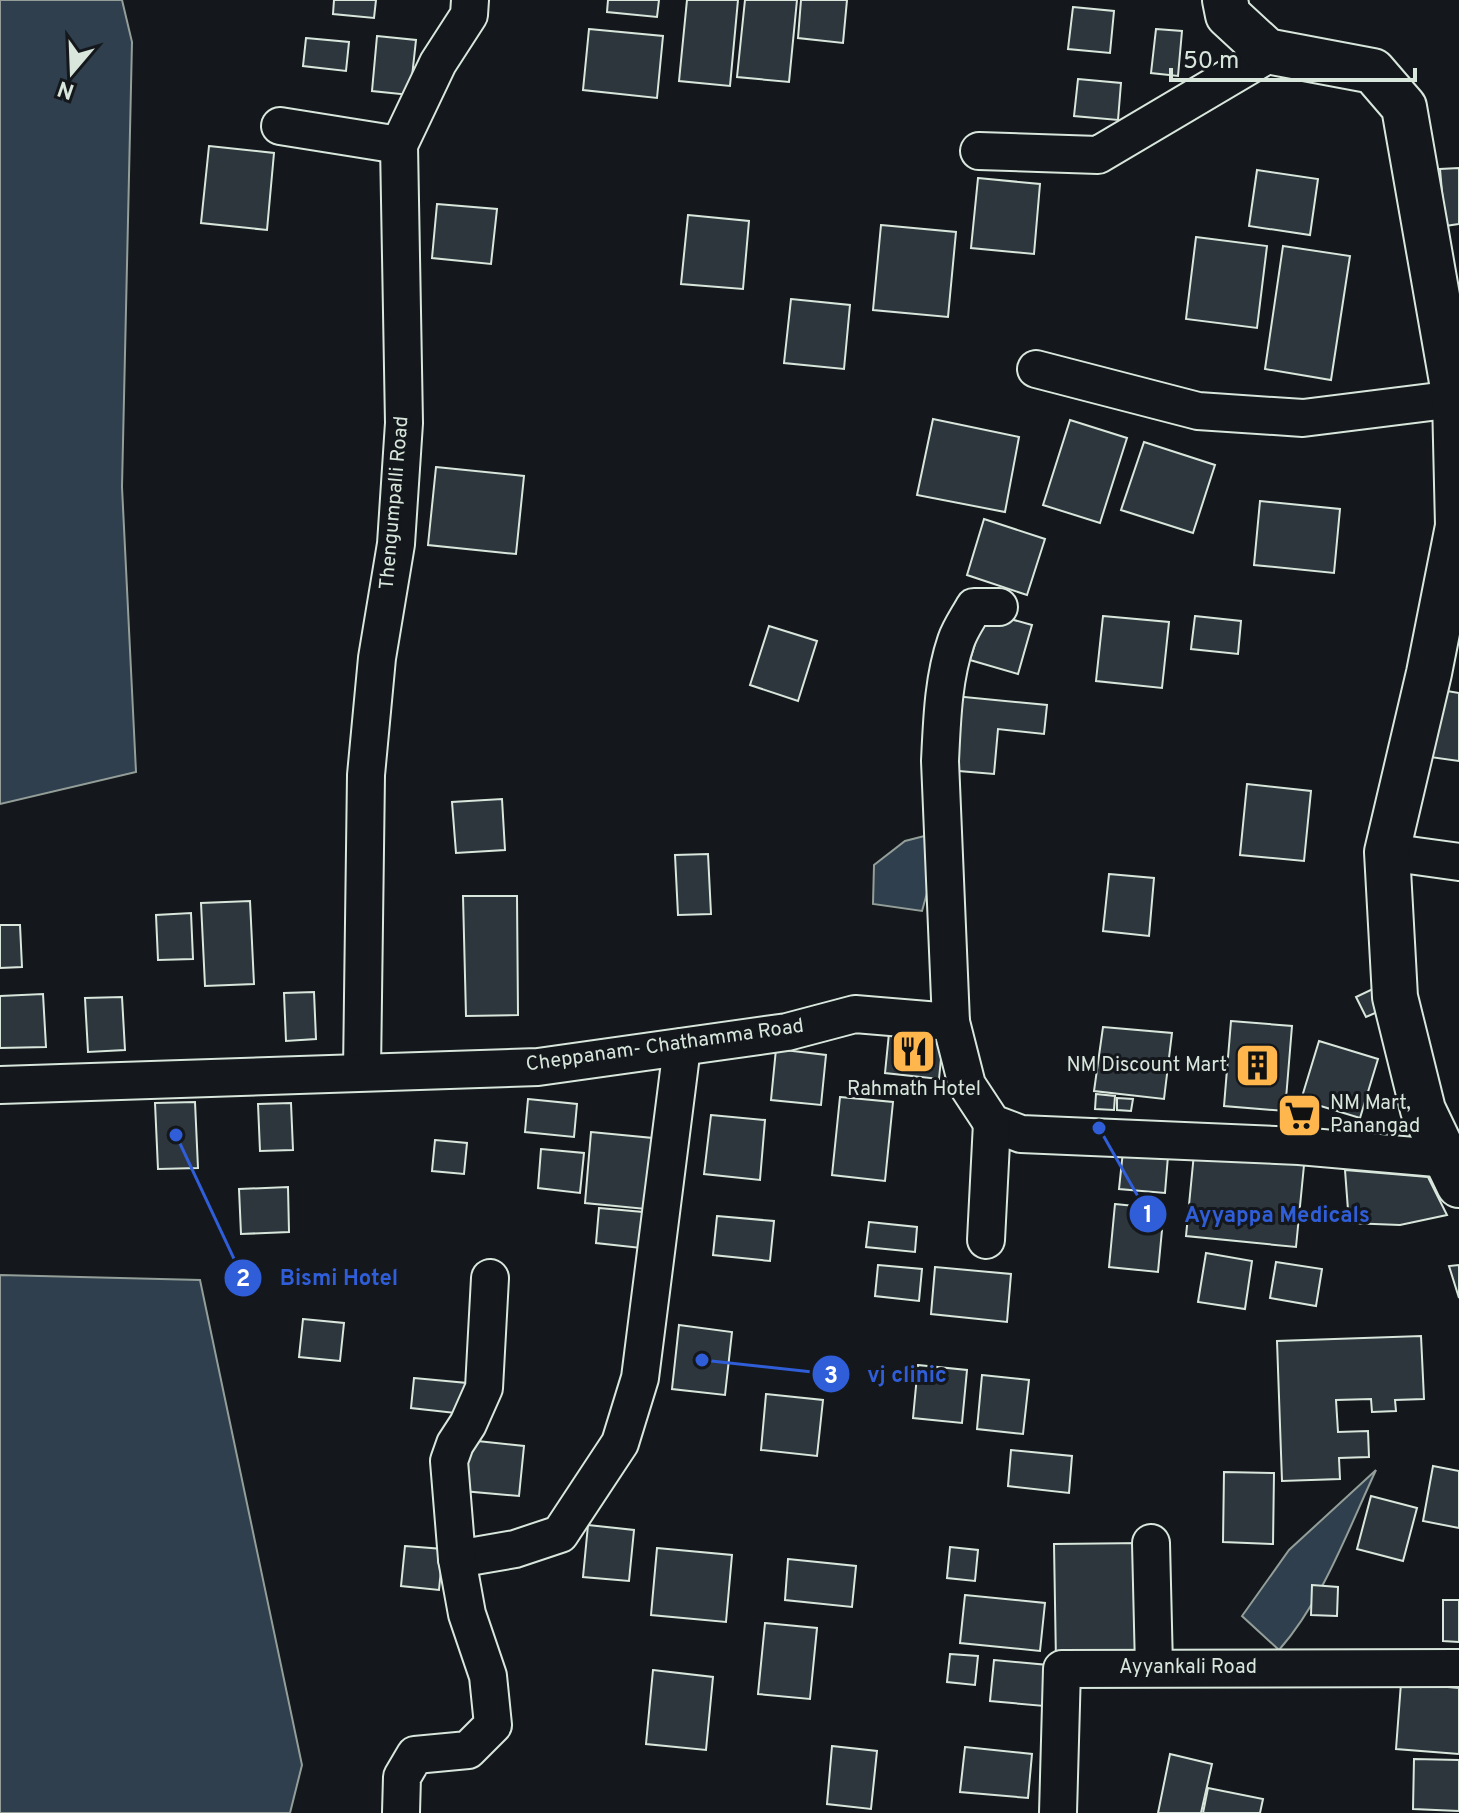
<svg xmlns="http://www.w3.org/2000/svg" width="1459" height="1813" font-family="Overpass,sans-serif">
<style>
.water{fill:#2f3f4d;stroke:#939e99;stroke-width:2}
.building{fill:#2c363c;stroke:#d8e6dc;stroke-width:2}
.lines{fill:none;stroke-linecap:round;stroke-linejoin:round}
.minor-casing{stroke:#d8e6dc;stroke-width:40}
.major-casing{stroke:#d8e6dc;stroke-width:48}
.minor{stroke:#14181c;stroke-width:36}
.major{stroke:#14181c;stroke-width:44}
.labels{text-anchor:middle;dominant-baseline:central;stroke-width:6;stroke-linejoin:round;paint-order:stroke}
.street-label{font-size:20px;fill:#d8e6dc;stroke:#14181c}
.poi-label{font-size:20px;fill:#d8e6dc;stroke:#14181c;text-anchor:end}
.leader{fill:none;stroke:#305dd8;stroke-width:3}
.callout-dot{fill:#305dd8;stroke:#14181c;stroke-width:3}
.mark-label{font-size:24px;text-anchor:middle;font-weight:bold;fill:#fff}
.callout-label{font-size:22px;text-anchor:middle;font-weight:bold;fill:#305dd8;stroke:#14181c;stroke-width:6;stroke-linejoin:round;paint-order:stroke}
</style>
<rect width="100%" height="100%" fill="#14181c"/>
<!-- water -->
<g class="water">
<path d="M0 0H122L132 42 122 487 136 772 0 804Z"/>
<path d="M936 833 934 868 922 911 873 904 874 865 905 841Z"/>
<path d="M0 1275 200 1280 302 1765 290 1813H0Z"/>
<path d="M1376 1470C1348 1530 1323 1600 1279 1650L1242 1616 1289 1550Z"/>
</g>
<!-- building -->
<g class="building">
<path d="M334 0H376L374 18 333 14Z"/>
<path d="M608 0H659L657 17 607 12Z"/>
<path d="M687 0H738L730 86 679 81Z"/>
<path d="M745 0H797L789 82 737 77Z"/>
<path d="M801 0H847L843 43 798 38Z"/>
<path d="M1073 7 1114 11 1110 53 1068 49Z"/>
<path d="M589 29 663 36 657 98 583 90Z"/>
<path d="M1156 29 1182 31 1178 76 1151 73Z"/>
<path d="M377 36 416 40 410 95 372 91Z"/>
<path d="M306 38 349 42 346 71 303 66Z"/>
<path d="M1078 79 1121 83 1118 120 1074 116Z"/>
<path d="M209 146 274 153 267 230 201 223Z"/>
<path d="M1459 168V224L1445 226 1440 169Z"/>
<path d="M1257 170 1318 179 1310 235 1249 226Z"/>
<path d="M978 178 1040 184 1034 254 971 248Z"/>
<path d="M437 204 497 209 491 264 432 258Z"/>
<path d="M688 215 749 221 743 289 681 284Z"/>
<path d="M881 225 956 232 948 317 873 310Z"/>
<path d="M1196 237 1267 246 1257 328 1186 319Z"/>
<path d="M1283 246 1350 256 1331 380 1265 369Z"/>
<path d="M791 299 850 305 844 369 784 363Z"/>
<path d="M933 419 1019 437 1005 512 917 495Z"/>
<path d="M1070 420 1127 438 1100 523 1043 505Z"/>
<path d="M1144 442 1215 465 1193 533 1121 510Z"/>
<path d="M436 467 524 476 516 554 428 545Z"/>
<path d="M1260 501 1340 509 1334 573 1254 565Z"/>
<path d="M984 519 1045 539 1027 595 967 575Z"/>
<path d="M985 612 1032 625 1018 674 970 660Z"/>
<path d="M1103 616 1169 622 1162 688 1096 681Z"/>
<path d="M1195 616 1241 621 1238 654 1191 649Z"/>
<path d="M769 626 817 641 798 701 750 685Z"/>
<path d="M1441 690 1459 693V761L1430 757Z"/>
<path d="M954 696 1047 705 1044 734 998 729 994 774 947 770Z"/>
<path d="M1247 784 1311 791 1304 861 1240 855Z"/>
<path d="M502 799 505 850 456 853 452 802Z"/>
<path d="M708 854 711 914 678 915 675 855Z"/>
<path d="M1109 874 1154 878 1149 936 1103 931Z"/>
<path d="M463 896H517L518 1015 466 1016Z"/>
<path d="M250 901 254 984 205 986 201 903Z"/>
<path d="M191 913 193 959 158 960 156 915Z"/>
<path d="M0 925H20L22 967 0 968Z"/>
<path d="M1379 986 1389 1007 1366 1017 1356 997Z"/>
<path d="M314 992 316 1039 286 1041 284 993Z"/>
<path d="M43 994 46 1047 0 1048V996Z"/>
<path d="M122 997 125 1050 88 1052 85 998Z"/>
<path d="M1231 1021 1292 1026 1285 1111 1224 1106Z"/>
<path d="M890 1023 944 1028 939 1079 885 1073Z"/>
<path d="M1103 1027 1172 1033 1164 1099 1094 1091Z"/>
<path d="M1319 1041 1378 1059 1360 1118 1301 1100Z"/>
<path d="M776 1049 826 1055 821 1105 771 1100Z"/>
<path d="M1096 1094 1115 1096 1114 1110 1095 1109Z"/>
<path d="M840 1097 893 1102 885 1181 832 1175Z"/>
<path d="M1117 1098 1133 1099 1131 1111 1117 1110Z"/>
<path d="M528 1099 577 1104 574 1137 525 1132Z"/>
<path d="M195 1102 198 1168 158 1169 155 1103Z"/>
<path d="M291 1103 293 1150 260 1151 258 1104Z"/>
<path d="M711 1115 765 1120 760 1180 704 1174Z"/>
<path d="M591 1132 663 1139 656 1210 585 1203Z"/>
<path d="M435 1140 467 1143 464 1174 432 1171Z"/>
<path d="M1195 1143 1305 1155 1296 1247 1186 1236Z"/>
<path d="M541 1149 584 1153 580 1193 538 1188Z"/>
<path d="M1123 1151 1168 1156 1165 1193 1119 1189Z"/>
<path d="M1345 1170 1428 1177 1447 1215 1400 1225 1349 1223Z"/>
<path d="M288 1187 289 1232 241 1234 239 1189Z"/>
<path d="M1115 1204 1164 1209 1158 1272 1109 1267Z"/>
<path d="M599 1208 654 1213 650 1249 596 1243Z"/>
<path d="M717 1216 774 1221 770 1261 713 1255Z"/>
<path d="M869 1222 917 1227 915 1252 866 1247Z"/>
<path d="M1206 1253 1252 1261 1245 1309 1198 1302Z"/>
<path d="M1276 1262 1322 1269 1316 1306 1270 1298Z"/>
<path d="M878 1265 922 1269 919 1301 875 1296Z"/>
<path d="M1459 1265V1298L1449 1266Z"/>
<path d="M935 1267 1011 1274 1007 1322 931 1314Z"/>
<path d="M303 1319 344 1323 340 1361 299 1357Z"/>
<path d="M679 1325 732 1332 725 1395 672 1389Z"/>
<path d="M1421 1336 1424 1399 1395 1400 1396 1411 1372 1412 1371 1399 1336 1400 1338 1432 1368 1431 1369 1457 1339 1458 1340 1479 1282 1481 1277 1341Z"/>
<path d="M918 1365 967 1370 962 1423 913 1418Z"/>
<path d="M982 1375 1029 1380 1023 1434 977 1429Z"/>
<path d="M414 1378 467 1383 464 1414 411 1408Z"/>
<path d="M766 1394 823 1400 817 1456 761 1450Z"/>
<path d="M468 1440 524 1446 519 1496 463 1491Z"/>
<path d="M1011 1450 1072 1456 1069 1493 1008 1486Z"/>
<path d="M1433 1466 1459 1471V1528L1423 1521Z"/>
<path d="M1224 1472 1274 1473 1273 1544 1223 1542Z"/>
<path d="M1371 1496 1417 1508 1403 1561 1357 1549Z"/>
<path d="M588 1525 634 1530 629 1581 583 1577Z"/>
<path d="M1143 1543 1145 1661 1056 1662 1054 1544Z"/>
<path d="M405 1546 443 1549 439 1590 401 1586Z"/>
<path d="M950 1547 978 1550 975 1581 947 1578Z"/>
<path d="M657 1548 732 1555 726 1622 651 1615Z"/>
<path d="M788 1559 856 1566 852 1607 785 1600Z"/>
<path d="M1312 1585 1338 1587 1337 1616 1311 1615Z"/>
<path d="M965 1595 1045 1603 1040 1651 960 1643Z"/>
<path d="M1443 1600H1459V1642L1443 1641Z"/>
<path d="M765 1623 817 1628 810 1699 758 1694Z"/>
<path d="M950 1654 978 1656 975 1685 947 1682Z"/>
<path d="M994 1660 1048 1665 1044 1706 990 1701Z"/>
<path d="M653 1670 713 1677 706 1750 646 1744Z"/>
<path d="M1401 1683 1459 1688V1754L1396 1749Z"/>
<path d="M832 1746 877 1751 871 1809 827 1804Z"/>
<path d="M965 1747 1032 1754 1028 1798 960 1792Z"/>
<path d="M1170 1754 1212 1764 1201 1813H1158Z"/>
<path d="M1414 1759 1459 1760V1811L1413 1809Z"/>
<path d="M1208 1788 1263 1799 1260 1813H1203Z"/>
</g>
<g class="lines">
<defs>
<g id="minor">
<path d="M280 126 399 145"/>
<path d="M979 151 1098 155 1272 52"/>
<path d="M1036 369 1198 411 1303 418 1455 399"/>
<path d="M1387 852 1459 862"/>
<path d="M951 1022 940 761C942 721 943 679 956 641 960 629 968 618 974 607H999"/>
<path d="M362 1071 366 775 377 658 396 544 404 423 399 145 438 63 469 15 470 0"/>
<path d="M0 1085 538 1067 787 1032 855 1014 951 1022 967 1085 992 1123 1021 1134 1299 1146 1448 1159"/>
<path d="M986 1240 992 1123"/>
<path d="M1151 1543 1154 1667"/>
<path d="M457 1559 515 1549 560 1534 620 1443 640 1378 682 1047"/>
<path d="M401 1813 402 1777 415 1755 468 1750 493 1725 488 1676 467 1614 457 1559 449 1461 455 1444 468 1424 484 1388 490 1278"/>
<path d="M1058 1813 1062 1669 1459 1668"/>
</g>
<path id="major" d="M1225 0 1228 15 1267 51 1373 71 1404 107 1455 399 1458 526 1429 673 1387 852 1395 997 1423 1110 1459 1185"/>
</defs>
<!-- minor casing -->
<use href="#minor" class="minor-casing"/>
<!-- major casing -->
<use href="#major" class="major-casing"/>
<!-- minor -->
<use href="#minor" class="minor"/>
<!-- major -->
<use href="#major" class="major"/>
</g>
<!-- icons -->
<defs>
<symbol id="restaurant-square" viewBox="-11 -11 22 22"><rect x="-9" y="-9" width="18" height="18" rx="4" fill="#ffb74d" stroke="#14181c"/><path d="M-5-6h1v4h1v-4h1v4h1v-4h1v5L-1.5 .5V6h-2V.5L-5-1ZM5-6V6H3V1.5H1.5Q1.5-4 5-6Z" fill="#111"/></symbol>
<symbol id="building-square" viewBox="-11 -11 22 22"><rect x="-9" y="-9" width="18" height="18" rx="4" fill="#ffb74d" stroke="#14181c"/><path d="M-4-6H4V6H1V3H-1V6H-4ZM-2.5-4.3h1.7v1.8h-1.7ZM.8-4.3h1.7v1.8H.8ZM-2.5-1h1.7V.8h-1.7ZM.8-1h1.7V.8H.8Z" fill="#111"/></symbol>
<symbol id="supermarket-square" viewBox="-11 -11 22 22"><rect x="-9" y="-9" width="18" height="18" rx="4" fill="#ffb74d" stroke="#14181c"/><path d="M-6-5.5h2.5l.6 2H6L4.5 2H-2.5L-4.4-4H-6ZM-1.5 3.2a1.3 1.3 0 1 0 .1 0ZM3 3.2a1.3 1.3 0 1 0 .1 0Z" fill="#111"/></symbol>
</defs>
<g fill-rule="evenodd">
<use href="#restaurant-square" x="888" y="1026" width="51" height="51"/>
<use href="#building-square" x="1232" y="1040" width="51" height="51"/>
<use href="#supermarket-square" x="1274" y="1090" width="51" height="51"/>
</g>
<g class="labels">
<!-- street labels -->
<g class="street-label">
<text transform="translate(395 503) rotate(-85)">Thengumpalli Road</text>
<text transform="translate(665 1046) rotate(-8)">Cheppanam- Chathamma Road</text>
<text x="1188" y="1668">Ayyankali Road</text>
</g>
<!-- poi labels -->
<g class="poi-label">
<text x="1227" y="1066">NM Discount Mart</text>
<text x="914" y="1090" text-anchor="middle">Rahmath Hotel</text>
<text x="1330" y="1104" text-anchor="start">NM Mart,<tspan x="1330" dy="23">Panangad</tspan></text>
</g>
</g>
<!-- callouts -->
<path class="leader" d="M1099 1128L1148 1214M176 1135L243 1278M702 1360L831 1374"/>
<g class="callout-dot">
<circle cx="1099" cy="1128" r="8"/>
<circle cx="176" cy="1135" r="8"/>
<circle cx="702" cy="1360" r="8"/>
<circle cx="1148" cy="1214" r="20"/>
<circle cx="243" cy="1278" r="20"/>
<circle cx="831" cy="1374" r="20"/>
</g>
<g class="mark-label">
<text x="1148" y="1222">1</text>
<text x="243" y="1286">2</text>
<text x="831" y="1383">3</text>
</g>
<g class="callout-label">
<text x="1277" y="1222">Ayyappa Medicals</text>
<text x="339" y="1285">Bismi Hotel</text>
<text x="907" y="1382">vj clinic</text>
</g>
<!-- north arrow -->
<g transform="translate(72 72) rotate(199)" stroke="#14181c" stroke-width="6" paint-order="stroke">
<path d="M0-6L14 30L0 20L-14 30Z" fill="#d8e6dc"/>
<text y="-12" font-size="22" font-weight="bold" text-anchor="middle" fill="#d8e6dc">N</text>
</g>
<!-- scale -->
<path d="M1171 68v12h244v-12" fill="none" stroke="#d8e6dc" stroke-width="4"/>
<text x="1183" y="68" font-size="24" fill="#d8e6dc" stroke="#14181c" stroke-width="6" paint-order="stroke">50 m</text>
</svg>
